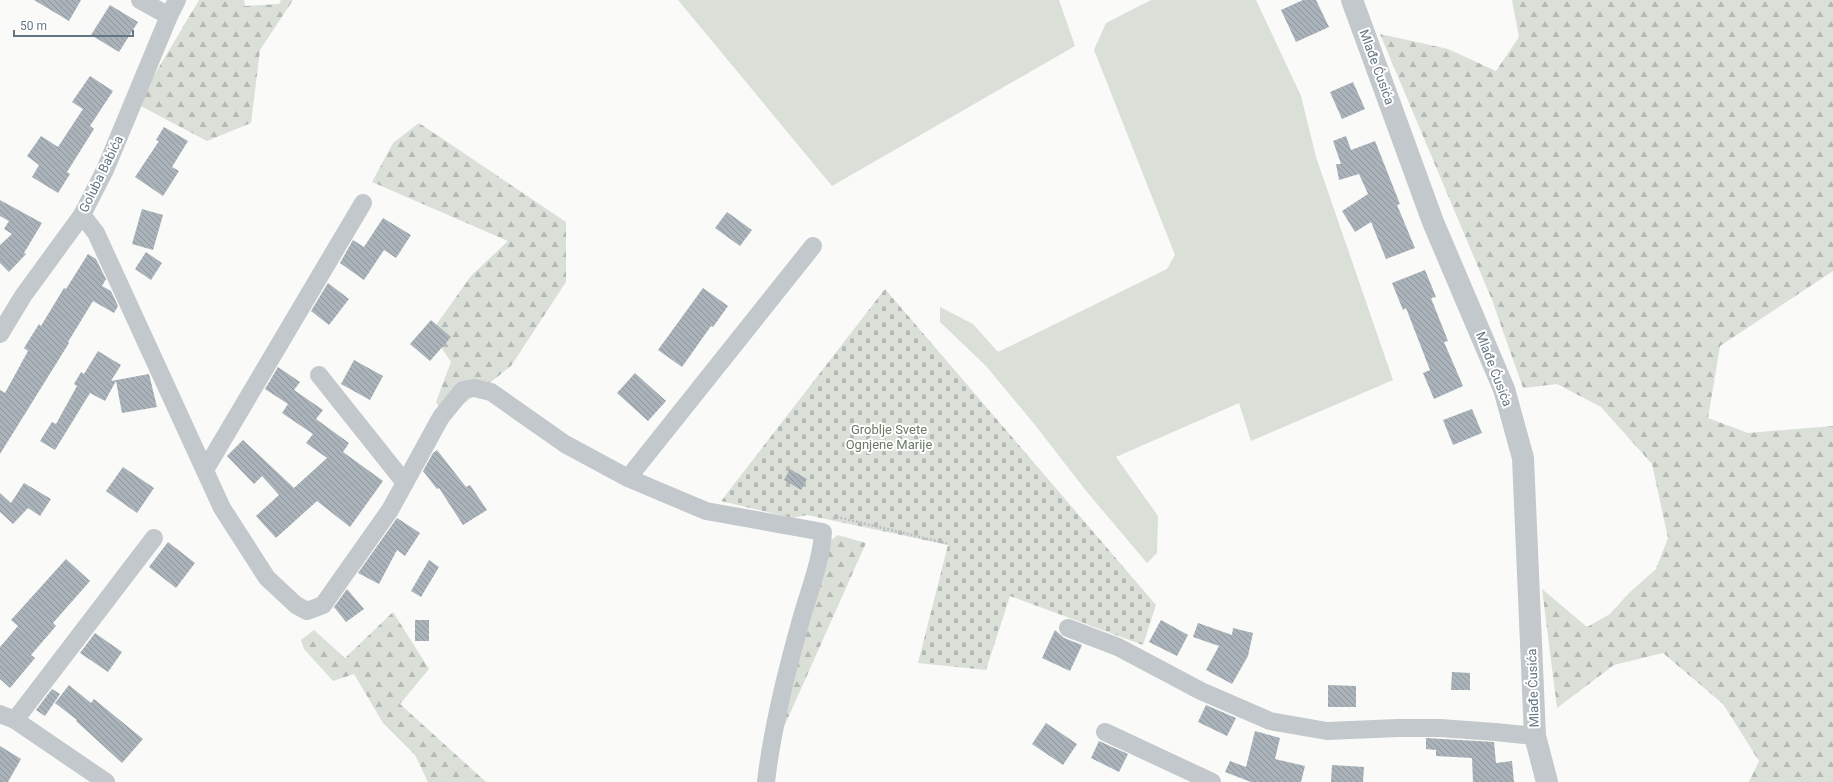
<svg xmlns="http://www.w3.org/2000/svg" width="1833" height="782" font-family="Roboto,sans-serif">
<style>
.grass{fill:#dadfd7}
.forest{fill:url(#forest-firs)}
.cemetery{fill:url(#cemetery-stones)}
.building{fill:url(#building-back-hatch)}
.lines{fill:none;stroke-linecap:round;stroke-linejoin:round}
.path{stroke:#bbbfc2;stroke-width:2.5;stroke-dasharray:2 2;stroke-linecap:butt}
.minor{stroke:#c3c8cc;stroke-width:18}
.tertiary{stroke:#c3c8cc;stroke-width:22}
.labels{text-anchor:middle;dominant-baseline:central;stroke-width:4;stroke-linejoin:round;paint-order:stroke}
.street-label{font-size:13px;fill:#657683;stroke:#fff}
.park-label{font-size:13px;fill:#687a64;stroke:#fff}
</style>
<defs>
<pattern id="forest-firs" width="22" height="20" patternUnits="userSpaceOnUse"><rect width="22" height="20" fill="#dadfd7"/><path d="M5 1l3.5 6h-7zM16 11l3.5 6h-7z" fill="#b4b9b4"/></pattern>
<pattern id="cemetery-stones" width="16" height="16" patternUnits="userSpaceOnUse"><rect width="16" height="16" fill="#dadfd7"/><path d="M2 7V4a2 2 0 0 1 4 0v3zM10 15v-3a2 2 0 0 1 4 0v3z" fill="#b4b9b4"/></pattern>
<pattern id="building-back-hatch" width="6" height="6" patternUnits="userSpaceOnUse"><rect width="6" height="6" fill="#aab3b9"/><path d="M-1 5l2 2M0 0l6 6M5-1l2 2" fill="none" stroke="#8e969c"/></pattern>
</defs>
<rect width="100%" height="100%" fill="#fafaf8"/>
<!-- grass -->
<g class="grass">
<path d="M678 0H1059L1075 46 832 186Z"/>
<path d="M1151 0H1256L1301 96 1316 157 1393 380 1251 441 1239 403 1116 457 1158 516 1157 553 1147 563 1087 492 1035 425 986 366 940 322V307L973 324 998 352 1167 269 1175 255 1094 50 1106 23Z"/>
</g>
<!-- forest -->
<g class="forest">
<path d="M199 0H244L245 6 279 4 281 0H293L260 50 251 123 207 141 137 104Z"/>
<path d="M1512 0H1833V271L1720 346 1708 418 1748 433 1833 426V782H1749L1759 761 1723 704 1663 653 1614 665 1557 708 1542 589 1587 627 1610 614 1628 594 1656 569 1668 538 1652 464 1601 407 1557 384 1523 388 1492 300 1380 34 1448 49 1496 71 1519 37Z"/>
<path d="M419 123 566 222V282L511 366 446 418 436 402 451 362 431 332 471 276 508 241 372 182 393 143Z"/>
<path d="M838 535 866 543 780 736 822 547Z"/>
<path d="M393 612 429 669 400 704 486 782H428L415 755 383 723 354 674 333 681 304 649 301 640 314 630 345 658Z"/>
</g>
<!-- cemetery -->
<path class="cemetery" d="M885 289 1156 605 1143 645 1010 596 986 670 918 663 948 545 807 515 792 518 721 501Z"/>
<!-- building -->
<g class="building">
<path d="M34 0H81L69 21Z"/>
<path d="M1303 0H1316L1329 27 1296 42 1281 10Z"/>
<path d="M110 5 138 22 119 52 91 35Z"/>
<path d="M90 76 113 91 90 126 94 129 67 172 70 174 58 193 32 177 39 165 27 156 41 136 58 147 83 109 72 102Z"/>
<path d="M1353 82 1365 109 1342 119 1330 92Z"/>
<path d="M164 127 188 141 172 167 179 171 163 196 135 177 159 141 156 140Z"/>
<path d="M1346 136 1351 150 1375 141 1400 204 1397 205 1415 248 1386 259 1371 222 1355 232 1342 211 1368 194 1359 174 1339 180 1336 164H1341L1333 141Z"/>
<path d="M0 200 42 223 24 253 26 254 9 272 0 263V245L12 234 4 229 9 221 0 216Z"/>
<path d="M142 209 163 215 153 250 132 244Z"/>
<path d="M727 212 752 230 740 246 715 228Z"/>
<path d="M383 218 411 235 396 258 384 250 364 280 340 263 353 240 364 247Z"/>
<path d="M146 252 162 263 151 280 135 269Z"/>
<path d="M88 254 96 259 106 279 102 286 111 291 118 306 114 313 93 301 68 342 69 343 0 454V390L5 393 28 351 24 348 39 324 41 326 64 288 66 289Z"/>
<path d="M1425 270 1436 297 1431 298 1448 341 1444 342 1463 386 1434 399 1423 373 1430 370 1406 308 1403 310 1392 283Z"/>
<path d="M328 283 349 299 329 325 311 311Z"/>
<path d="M703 288 728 306 713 327 711 326 682 367 658 350Z"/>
<path d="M431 320 451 337 430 361 410 344Z"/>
<path d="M98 351 121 365 111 381 149 374 157 407 122 413 116 381 105 401 90 393 55 450 40 441 52 422 56 424 77 386 74 384 81 372 84 374Z"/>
<path d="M354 360 383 376 370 400 341 384Z"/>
<path d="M278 367 300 382 294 390 323 410 316 419 349 443 343 452 383 481 350 527 317 501 276 538 256 516 279 495 262 476 254 484 227 456 243 440 294 488 327 458 306 443 313 434 282 413 288 404 265 389Z"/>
<path d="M635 373 666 401 648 421 617 393Z"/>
<path d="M1472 409 1482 433 1453 445 1443 420Z"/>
<path d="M437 450 466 487 470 485 487 510 463 525 439 488 437 489 423 471 433 453Z"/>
<path d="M123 467 154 488 137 513 106 491Z"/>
<path d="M790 469 807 479 801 490 784 480Z"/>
<path d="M24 483 51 499 40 516 28 508 13 524 0 512V493L11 503Z"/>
<path d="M397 518 420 533 405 556 397 550 379 584 358 573Z"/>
<path d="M168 542 195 563 176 588 149 567Z"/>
<path d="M66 559 90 581 53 623 56 626 31 655 35 658 10 688 0 679V647L18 626 11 620Z"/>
<path d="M429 560 439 567 421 597 411 591Z"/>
<path d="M347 589 364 609 346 622 334 607Z"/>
<rect x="415" y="620" width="14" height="21"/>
<path d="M1161 620 1188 635 1177 656 1149 642Z"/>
<path d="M1198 623 1232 635 1233 628 1253 633 1248 656 1232 684 1206 670 1219 646 1193 637Z"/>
<path d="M1055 630 1064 638 1082 645 1070 671 1042 658Z"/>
<path d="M95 633 122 652 108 672 80 653Z"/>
<path d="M1452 672 1470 673V690H1451Z"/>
<path d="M69 685 91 703 94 699 143 739 122 763 76 721 77 720 55 703Z"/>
<path d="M1328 685 1356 686V707H1328Z"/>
<path d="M52 689 60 694 45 716 36 710Z"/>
<path d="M1206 705 1236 718 1227 736 1198 722Z"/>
<path d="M1046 723 1077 744 1063 765 1032 744Z"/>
<path d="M1255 731 1280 738 1275 759 1305 766 1301 782H1251L1225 772 1230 761 1246 767Z"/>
<path d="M1426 738 1494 742 1496 763 1512 761 1514 782H1473L1472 758 1436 756V750L1426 749Z"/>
<path d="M1099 741 1128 754 1119 772 1091 758Z"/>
<path d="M0 746 21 759 8 782H0Z"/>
<path d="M1332 765 1364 767 1363 782H1331Z"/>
</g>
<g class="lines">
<!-- path -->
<path class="path" d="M833 519 837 517 949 544"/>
<!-- minor -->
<g class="minor">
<path d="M140 0 169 16"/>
<path d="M82 215 96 233 222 508 267 578 296 605 307 611 323 605 390 510 441 417 463 390 474 388 491 392 565 444 628 478 706 511 823 532C821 564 807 596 799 627 785 677 772 730 766 782"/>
<path d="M0 334 23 296 82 215 105 170 169 16 177 0"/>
<path d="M319 375 405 483"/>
<path d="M205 470 363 203"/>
<path d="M628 478 813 246"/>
<path d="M1068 628 1118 647 1201 691 1270 721 1327 731 1398 728H1440L1495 732 1535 736"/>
<path d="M0 714 15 720 106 782"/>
<path d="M15 720 154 538"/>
<path d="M1105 732 1212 782"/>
</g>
<!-- tertiary -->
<path class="tertiary" d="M1352 0 1433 222 1504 389 1523 458 1535 736 1547 782"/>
</g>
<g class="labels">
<!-- street labels -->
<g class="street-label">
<text transform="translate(1377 67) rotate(70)">Mlađe Ćusića</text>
<text transform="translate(101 174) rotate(-64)">Goluba Babića</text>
<text transform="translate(1494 369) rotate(69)">Mlađe Ćusića</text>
<text transform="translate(1533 688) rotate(-92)">Mlađe Ćusića</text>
</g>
<!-- park labels -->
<g class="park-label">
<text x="889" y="429">Groblje Svete<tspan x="889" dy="15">Ognjene Marije</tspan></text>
</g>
</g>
<!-- scale -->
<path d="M14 30v6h119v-6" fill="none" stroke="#657683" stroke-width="2"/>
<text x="20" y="30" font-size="12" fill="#657683" stroke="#ffffff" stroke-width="3" paint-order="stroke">50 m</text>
</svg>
